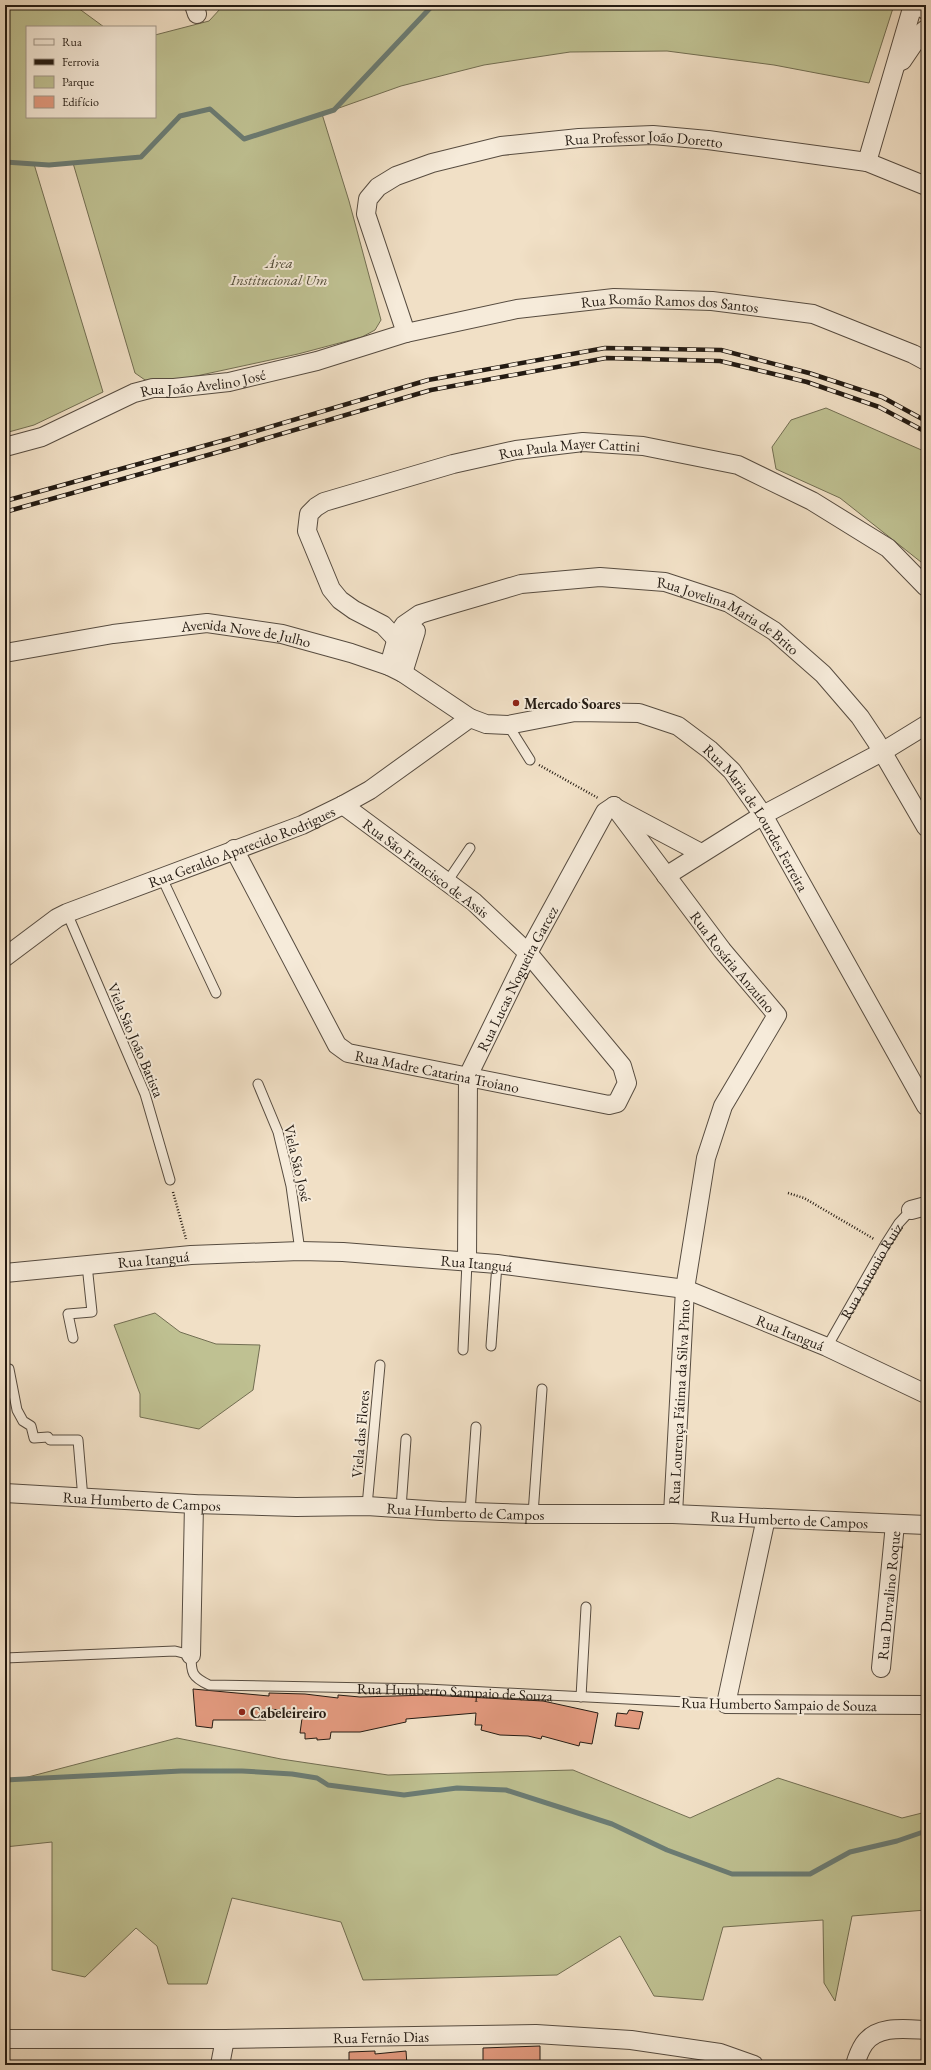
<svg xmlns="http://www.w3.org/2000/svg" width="931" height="2070" font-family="'EB Garamond',serif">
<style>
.green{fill:#bfc192;stroke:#726e52}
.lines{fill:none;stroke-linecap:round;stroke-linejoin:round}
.stream{stroke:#6b7c74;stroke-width:5}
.building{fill:#e39a7f;stroke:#241b13}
.service-casing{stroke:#574c40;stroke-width:11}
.minor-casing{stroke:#574c40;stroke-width:20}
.tertiary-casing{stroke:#574c40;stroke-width:24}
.path{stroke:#241b13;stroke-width:2.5;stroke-dasharray:1 2;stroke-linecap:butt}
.service{stroke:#f6ebda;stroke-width:9}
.minor{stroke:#f6ebda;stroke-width:18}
.tertiary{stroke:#f6ebda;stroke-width:22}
.rail-casing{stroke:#241b13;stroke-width:4.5}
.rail{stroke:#f6ebda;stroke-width:3;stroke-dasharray:9;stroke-linecap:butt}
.poi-dot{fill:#8f2418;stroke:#f6ebda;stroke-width:1.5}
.labels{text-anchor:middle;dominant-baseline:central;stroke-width:4;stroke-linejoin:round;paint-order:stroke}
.street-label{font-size:15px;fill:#241b13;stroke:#f6ebda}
.park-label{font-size:15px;font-style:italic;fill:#524d39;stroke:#f6ebda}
.poi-label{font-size:15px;font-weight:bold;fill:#241b13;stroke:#f6ebda;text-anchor:start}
</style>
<rect width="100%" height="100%" fill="#f1e0c6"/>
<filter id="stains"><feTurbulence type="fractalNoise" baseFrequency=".005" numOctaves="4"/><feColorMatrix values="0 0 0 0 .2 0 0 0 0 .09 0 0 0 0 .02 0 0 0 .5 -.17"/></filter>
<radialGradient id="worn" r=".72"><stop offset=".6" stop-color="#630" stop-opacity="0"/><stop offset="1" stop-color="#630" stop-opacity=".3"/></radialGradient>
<!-- green -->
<g class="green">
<path d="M5 5H74L104 27H27V117H155V35L209 21 221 8 220 5H894L869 83 774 65 667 51 570 52 484 65 401 86 322 114 349 201 381 320 375 330 362 337 298 354 164 383 145 380 135 373 73 163 34 164 103 392 34 425 5 433Z"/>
<path d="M826 408 926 452V566L840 498 776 469 772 447 791 420Z"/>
<path d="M155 1313 180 1332 216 1344 260 1345 253 1390 199 1429 140 1417V1394L114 1325Z"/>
<path d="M177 1738 281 1759 388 1775 573 1770 690 1818 778 1778 902 1818 926 1812V1910L852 1916 835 2001 824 1983 823 1920 723 1927 703 2000 654 1996 620 1936 557 1975 363 1980 341 1922 232 1898 207 1984H168L157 1946 136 1928 85 1977 52 1970V1842L5 1847V1783Z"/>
</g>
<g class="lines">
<!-- stream -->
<g class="stream">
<path d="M5 162 49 165 141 157 180 116 210 109 244 139 334 110 433 5"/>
<path d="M5 1780 181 1771H242L292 1774 317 1778 328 1785 404 1795 457 1788 506 1790 612 1824 667 1850 732 1874H810L850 1852 897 1841 926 1831"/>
</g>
</g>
<!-- building -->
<g class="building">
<path d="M193 1689 269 1696V1693L305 1694 338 1698V1695L360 1697 429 1695 543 1701 598 1713 592 1744 580 1742 579 1746 542 1736 541 1739 528 1736 500 1735 481 1730 482 1725H475L476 1713 406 1719V1722L360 1732H331L330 1739 317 1740V1738L305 1739V1733H300L303 1711 266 1709V1720H213L212 1728 196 1726Z"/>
<path d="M629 1710 643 1712 639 1729 615 1726 617 1713 627 1714Z"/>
<path d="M540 2046V2065H483V2048Z"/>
<path d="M375 2051V2054L406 2051 407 2065H349V2052Z"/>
</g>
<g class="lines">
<defs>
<g id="service">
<path d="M508 725 530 760"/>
<path d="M161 876 216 993"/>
<path d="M447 882 470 848"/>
<path d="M67 913 145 1094 170 1180"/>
<path d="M258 1084 278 1132 291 1186 300 1251"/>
<path d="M73 1338 68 1314 92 1312 87 1265"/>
<path d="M491 1346 497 1264"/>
<path id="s1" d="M827 1347 885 1245 899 1223 911 1210"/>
<path d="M463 1350 467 1262"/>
<path d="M5 1369H9L17 1410 23 1421 31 1426 34 1438 48 1437 50 1440H78L83 1499"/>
<path d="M367 1506 380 1365"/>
<path d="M401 1508 406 1439"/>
<path d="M470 1512 476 1427"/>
<path d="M533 1514 542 1389"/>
<path id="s2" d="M5 1658 175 1651 191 1655C191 1673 192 1677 209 1685L426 1689 726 1704"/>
<path d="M581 1697 586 1607"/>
</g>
<g id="minor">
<path d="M194 5 197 14"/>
<path d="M902 61 921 33 926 29"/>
<path d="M867 162 913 5"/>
<path id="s3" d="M406 333 366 214 368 199 378 187 396 176 432 163 501 146 579 138 653 135 708 140 867 162 926 186"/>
<path id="s4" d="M5 447 42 437 134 393 153 388H174L229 382 317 361 406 333 517 309 614 298 712 301 813 314 913 354 926 361"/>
<path id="s5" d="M414 634 406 641 397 640 383 625 354 610 340 600 331 589 307 531 309 514 316 507 324 502 453 464 516 450 583 442 643 446 738 465 812 501 888 548 926 587"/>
<path id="s6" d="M5 653 113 634 207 623 282 634 351 653 389 666 403 673 470 718 486 724 508 725 575 712 639 713 678 726 710 750 732 771 763 815 926 1106"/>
<path id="s7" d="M389 666 398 634 404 625 420 614 443 607 521 584 600 577 665 582 729 603 774 631 823 674 860 717 876 741 926 827"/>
<path d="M403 673 416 631"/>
<path id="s8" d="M614 806 722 950 777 1015 723 1106 706 1158 685 1289 673 1514"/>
<path d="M618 809 701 853"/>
<path id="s9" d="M234 849 337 1045 348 1053 609 1105 617 1103 627 1083 622 1066 528 953 474 902 343 805"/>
<path d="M666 876 763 815 882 752 926 725"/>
<path id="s10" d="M5 957 57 918 67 913 302 825 343 805 370 790 470 718"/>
<path d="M911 1210 926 1206"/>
<path id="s11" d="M467 1262 468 1076 528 953 605 812 614 806"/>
<path id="s12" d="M5 1273 191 1255 300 1251 343 1252 497 1264 685 1289 827 1347 926 1394"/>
<path id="s13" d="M5 1493 194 1504 296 1507 367 1506 441 1511 533 1514H673L926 1525"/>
<path d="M766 1518 726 1704 926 1705"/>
<path d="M191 1655 194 1504"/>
<path id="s14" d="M881 1668 895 1524"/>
<path id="s15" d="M5 2039H225L536 2034 631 2040 720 2053 754 2065"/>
<path d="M220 2065 225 2039"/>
<path d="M855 2065C857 2058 860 2050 864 2044 877 2025 905 2029 926 2030"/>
</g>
<path id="tertiary" d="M924 5 926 8"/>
</defs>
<!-- service casing -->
<use href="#service" class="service-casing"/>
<!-- minor casing -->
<use href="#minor" class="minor-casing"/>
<!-- tertiary casing -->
<use href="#tertiary" class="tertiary-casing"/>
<!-- path -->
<g class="path">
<path d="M539 765 598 798"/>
<path d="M173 1192 186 1239"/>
<path d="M788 1193 804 1198 874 1239"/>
</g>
<!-- service -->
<use href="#service" class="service"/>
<!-- minor -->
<use href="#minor" class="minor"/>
<!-- tertiary -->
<use href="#tertiary" class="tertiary"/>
<defs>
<g id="rail">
<path d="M5 501 236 437 428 380 605 348 721 350 809 373 882 397 926 421"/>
<path d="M5 512 240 446 431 390 606 358 720 361 807 382 879 407 926 432"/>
</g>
</defs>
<!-- rail casing -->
<use href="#rail" class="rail-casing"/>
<!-- rail -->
<use href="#rail" class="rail"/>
</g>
<!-- markers -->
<g class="poi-dot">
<circle cx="516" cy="703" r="4"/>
<circle cx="242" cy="1712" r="4"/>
</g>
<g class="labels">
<!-- street labels -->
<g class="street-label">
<text stroke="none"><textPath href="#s3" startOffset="430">Rua Professor João Doretto</textPath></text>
<text stroke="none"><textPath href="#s4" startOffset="687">Rua Romão Ramos dos Santos</textPath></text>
<text stroke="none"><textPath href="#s4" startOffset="210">Rua João Avelino José</textPath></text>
<text stroke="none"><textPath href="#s5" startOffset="456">Rua Paula Mayer Cattini</textPath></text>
<text stroke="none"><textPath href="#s7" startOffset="385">Rua Jovelina Maria de Brito</textPath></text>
<text stroke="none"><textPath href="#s6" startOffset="244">Avenida Nove de Julho</textPath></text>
<text stroke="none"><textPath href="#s6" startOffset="823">Rua Maria de Lourdes Ferreira</textPath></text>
<text stroke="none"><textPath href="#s10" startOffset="263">Rua Geraldo Aparecido Rodrigues</textPath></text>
<text transform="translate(426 868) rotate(37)">Rua São Francisco de Assis</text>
<text stroke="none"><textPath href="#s8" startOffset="196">Rua Rosária Anzuíno</textPath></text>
<text stroke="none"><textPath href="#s11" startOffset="295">Rua Lucas Nogueira Garcez</textPath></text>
<text transform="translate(136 1040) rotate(67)">Viela São João Batista</text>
<text stroke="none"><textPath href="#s9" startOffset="326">Rua Madre Catarina Troiano</textPath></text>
<text transform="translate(298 1163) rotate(77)">Viela São José</text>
<text stroke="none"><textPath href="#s12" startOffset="149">Rua Itanguá</textPath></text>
<text stroke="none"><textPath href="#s12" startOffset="473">Rua Itanguá</textPath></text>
<text stroke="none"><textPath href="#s1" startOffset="88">Rua Antonio Ruiz</textPath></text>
<text stroke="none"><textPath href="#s12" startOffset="797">Rua Itanguá</textPath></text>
<text transform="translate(679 1402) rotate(-87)">Rua Lourença Fátima da Silva Pinto</text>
<text transform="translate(360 1434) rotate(-85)">Viela das Flores</text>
<text stroke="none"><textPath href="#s13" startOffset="137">Rua Humberto de Campos</textPath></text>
<text stroke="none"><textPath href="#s13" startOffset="461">Rua Humberto de Campos</textPath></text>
<text stroke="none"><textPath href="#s13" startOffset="785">Rua Humberto de Campos</textPath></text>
<text stroke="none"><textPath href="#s14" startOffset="73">Rua Durvalino Roque</textPath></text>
<text stroke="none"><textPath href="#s2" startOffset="471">Rua Humberto Sampaio de Souza</textPath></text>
<text transform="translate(779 1704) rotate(1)">Rua Humberto Sampaio de Souza</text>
<text stroke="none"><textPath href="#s15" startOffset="376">Rua Fernão Dias</textPath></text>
</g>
<!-- park labels -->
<g class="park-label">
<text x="279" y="262">Área<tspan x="279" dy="17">Institucional Um</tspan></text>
</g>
<!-- poi labels -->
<g class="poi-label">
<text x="524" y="703">Mercado Soares</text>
<text x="250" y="1712">Cabeleireiro</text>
</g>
</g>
<!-- margin -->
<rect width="931" height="2070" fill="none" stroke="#f1e0c6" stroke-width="20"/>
<rect x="6" y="6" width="919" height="2058" fill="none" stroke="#241b13" stroke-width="2"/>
<rect x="10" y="10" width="911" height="2050" fill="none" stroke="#241b13"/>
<!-- legend -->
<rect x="26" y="26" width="130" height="92" fill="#f6ebda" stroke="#a2988a"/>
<rect x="34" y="39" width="20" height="6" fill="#f6ebda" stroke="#a2988a"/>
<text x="62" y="46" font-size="12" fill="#241b13">Rua</text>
<rect x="34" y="59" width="20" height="6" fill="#241b13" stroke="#a2988a"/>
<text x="62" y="66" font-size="12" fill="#241b13">Ferrovia</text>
<rect x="34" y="76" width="20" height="12" fill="#bfc192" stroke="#a2988a"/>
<text x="62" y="86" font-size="12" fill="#241b13">Parque</text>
<rect x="34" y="96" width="20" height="12" fill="#e39a7f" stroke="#a2988a"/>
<text x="62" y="106" font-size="12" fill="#241b13">Edifício</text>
<rect width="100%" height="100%" filter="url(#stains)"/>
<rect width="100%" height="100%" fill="url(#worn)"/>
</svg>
